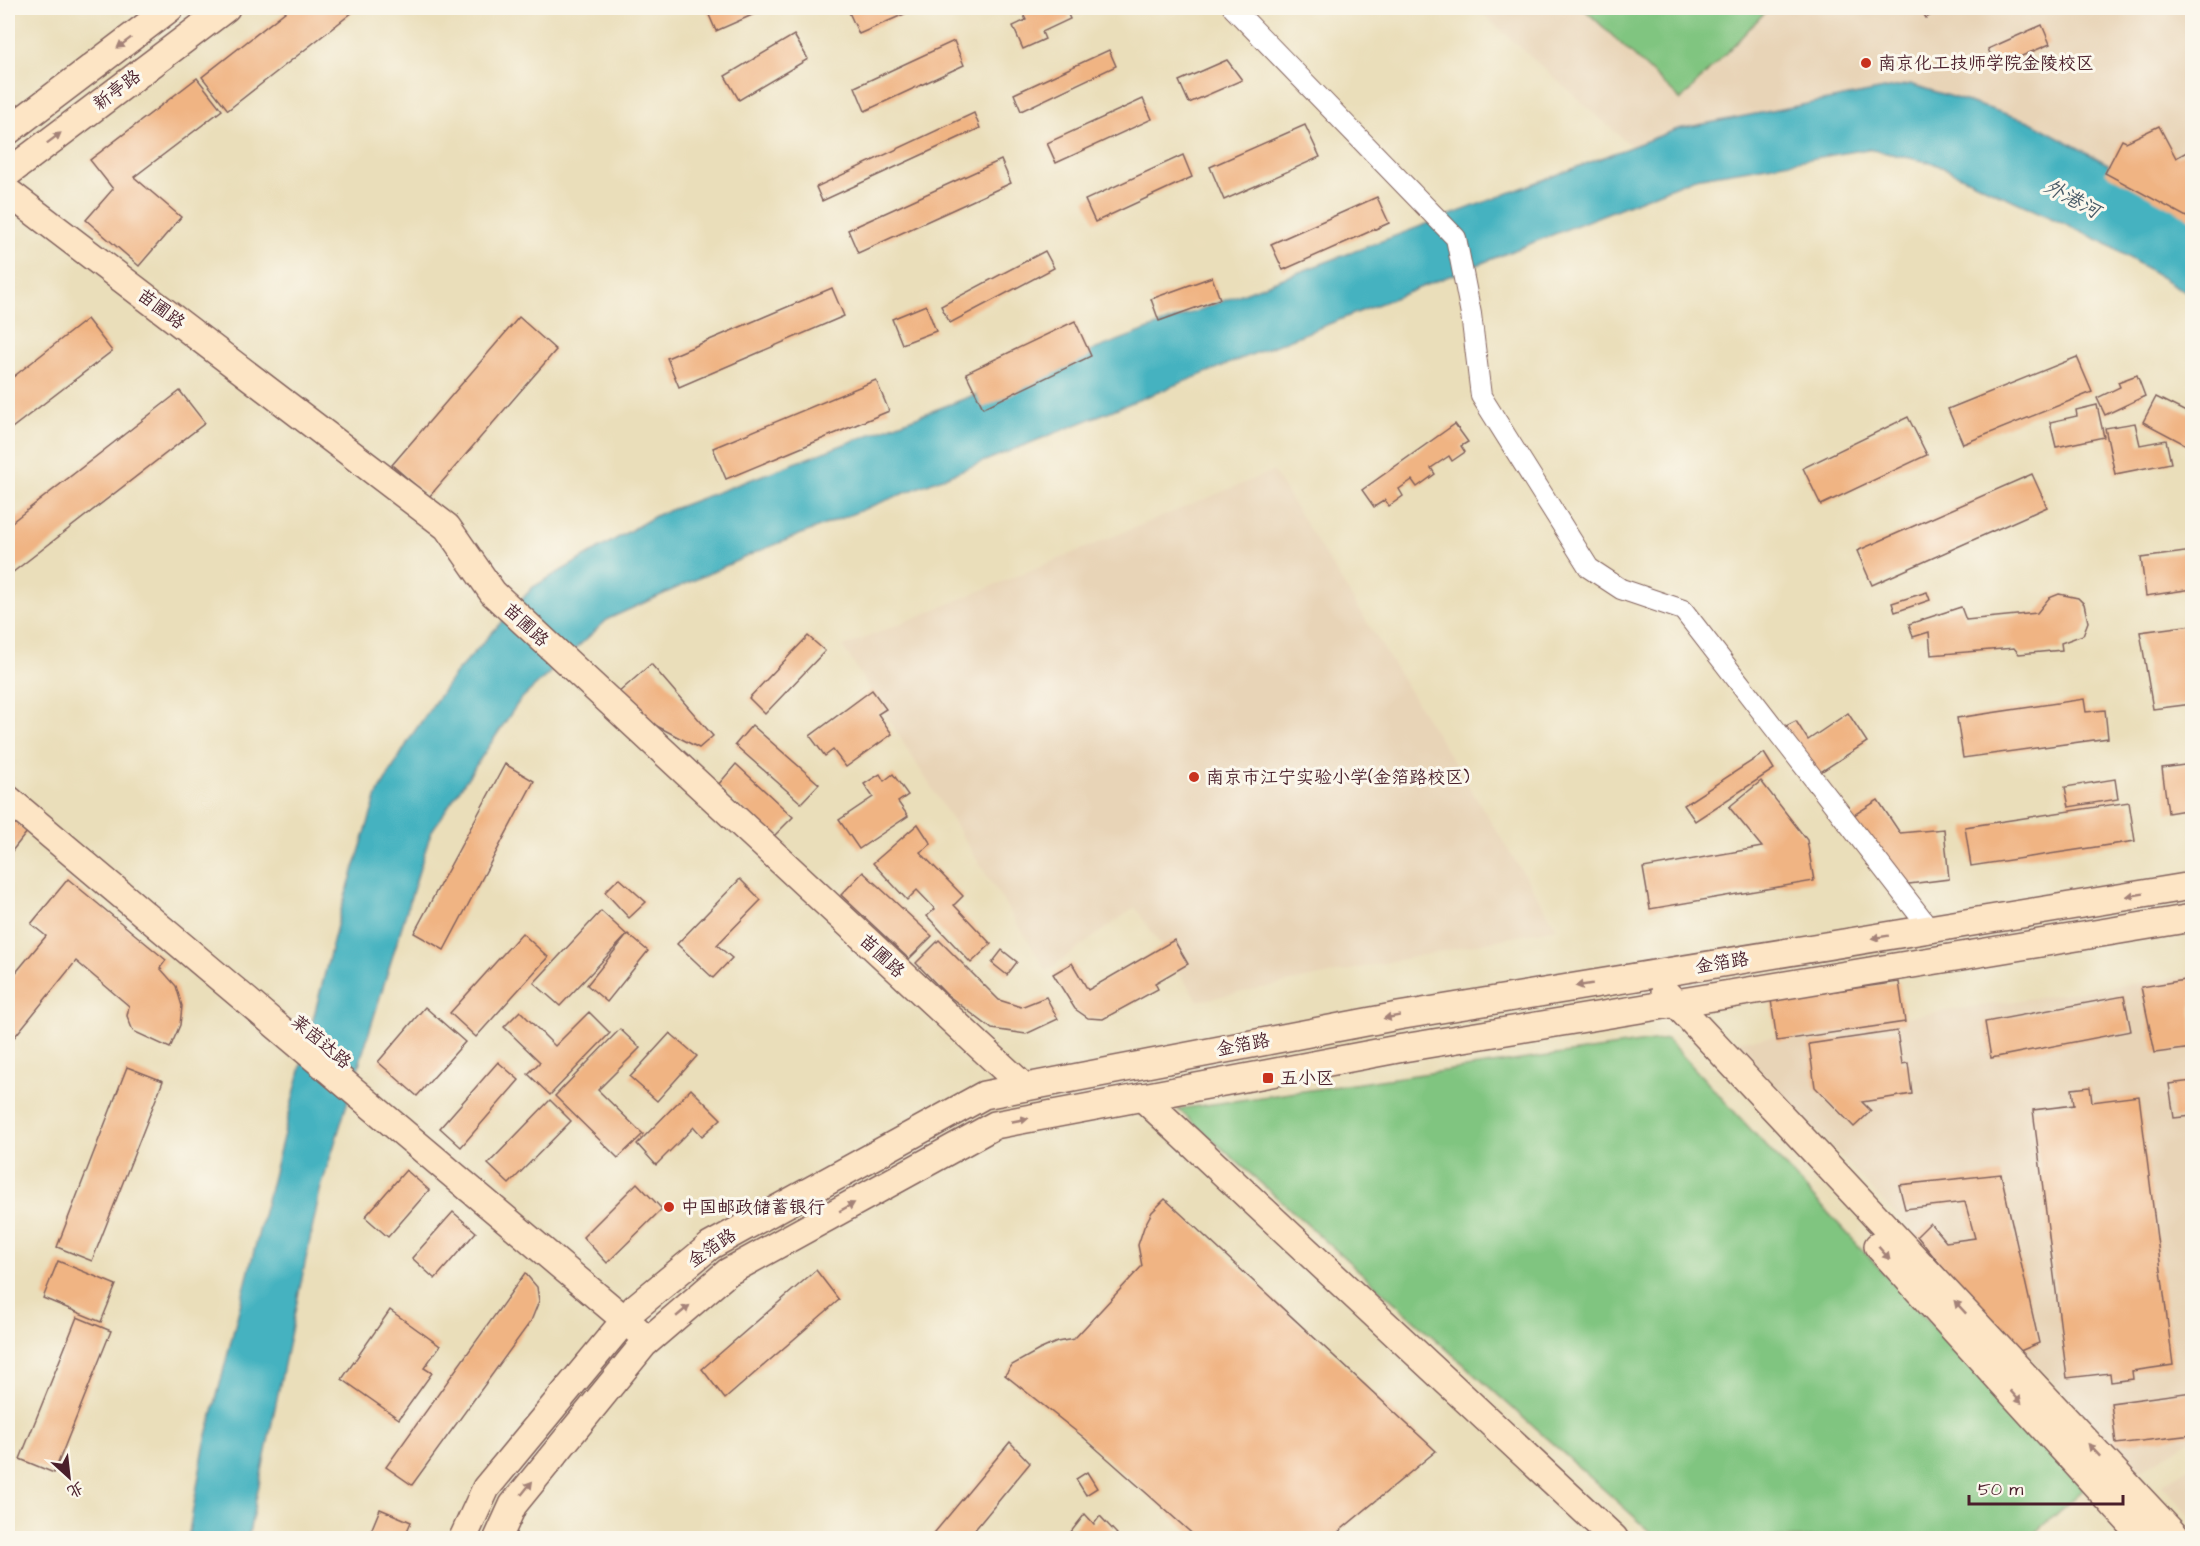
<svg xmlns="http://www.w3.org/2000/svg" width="2200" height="1546" font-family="'Architects Daughter','LXGW WenKai TC',sans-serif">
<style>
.built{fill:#e8d4b7}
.green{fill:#80c580;stroke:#657256;stroke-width:1.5}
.water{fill:#44b2c0;stroke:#476876;stroke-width:1.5}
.building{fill:#f0b483}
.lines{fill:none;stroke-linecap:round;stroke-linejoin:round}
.street-casing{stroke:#82625d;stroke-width:22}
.secondary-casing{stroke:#82625d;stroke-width:30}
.street{stroke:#fff;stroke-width:20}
.secondary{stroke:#fde5c5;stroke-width:27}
.oneway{fill:#a48278}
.poi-dot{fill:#c8321e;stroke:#fbf7ec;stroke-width:2}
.labels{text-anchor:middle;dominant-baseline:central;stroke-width:6;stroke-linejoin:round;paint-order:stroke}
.poi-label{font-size:18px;fill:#4a1f2b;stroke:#fbf7ec;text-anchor:start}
.street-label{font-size:18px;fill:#4a1f2b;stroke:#fbf7ec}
.water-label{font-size:20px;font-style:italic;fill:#485a67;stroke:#fbf7ec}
</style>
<rect width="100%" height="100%" fill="#fbf7ec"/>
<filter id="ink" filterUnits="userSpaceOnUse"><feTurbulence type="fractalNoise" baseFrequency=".0167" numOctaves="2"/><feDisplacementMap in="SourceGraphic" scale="12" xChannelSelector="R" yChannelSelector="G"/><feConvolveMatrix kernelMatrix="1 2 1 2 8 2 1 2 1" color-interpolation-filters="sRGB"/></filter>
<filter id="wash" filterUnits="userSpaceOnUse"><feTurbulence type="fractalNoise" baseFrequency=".008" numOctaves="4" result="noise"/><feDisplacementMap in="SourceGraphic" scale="24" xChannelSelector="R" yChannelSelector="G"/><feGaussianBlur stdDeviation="1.35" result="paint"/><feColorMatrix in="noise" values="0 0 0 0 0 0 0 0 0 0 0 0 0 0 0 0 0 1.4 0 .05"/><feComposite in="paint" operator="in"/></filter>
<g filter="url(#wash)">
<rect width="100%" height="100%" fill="#eadeba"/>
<!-- built -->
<g class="built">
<path d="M1476 8H2192V219L1948 119 1651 164Z"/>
<path d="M1273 471 1557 928 1198 1001 1135 907 1047 971 843 647Z"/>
<path d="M2192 975V1439L2138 1472 1733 1042Z"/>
<path d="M2192 1466V1518L2162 1484Z"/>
</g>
<!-- green -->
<g class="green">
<path d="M1583 8H1769L1681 100Z"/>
<path d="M1667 1039 2084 1489 2030 1538H1658L1178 1109Z"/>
</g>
<!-- water -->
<path class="water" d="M1910 84 2029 121 2192 210V296L2103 242 1933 163 1868 149 1695 178 754 553 608 619 520 700 431 832 320 1191 248 1538H188L204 1447 341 910 377 795 412 735 453 676 533 587 657 515 1678 129Z"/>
<g id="blocks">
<!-- building -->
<g class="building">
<path d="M290 8H358L228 110 202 77Z"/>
<path d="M706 8H768L716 31Z"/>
<path d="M847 8H918L859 34Z"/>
<path d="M1032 8H1065L1070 19 1042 32 1045 39 1023 49 1013 26 1026 20 1022 12Z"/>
<path d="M1920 8H1944L1926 18Z"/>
<path d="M2042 25 2050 44 1996 67 1988 49Z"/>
<path d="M794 35 808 59 739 100 725 76Z"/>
<path d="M954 41 964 65 865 111 855 87Z"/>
<path d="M1109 50 1116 66 1021 111 1014 94Z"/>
<path d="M1227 60 1242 80 1189 103 1179 81Z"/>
<path d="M197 78 222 110 134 177 181 217 139 266 86 220 113 189 90 160Z"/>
<path d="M1143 99 1152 119 1056 163 1047 143Z"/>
<path d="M974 113 980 128 822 201 816 187Z"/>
<path d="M1305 125 1320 157 1224 200 1210 167Z"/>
<path d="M2159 126 2176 158 2192 149V220L2105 173 2122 140 2126 142Z"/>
<path d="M1183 155 1192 177 1095 222 1085 200Z"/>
<path d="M1001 160 1011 183 858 253 848 230Z"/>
<path d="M1377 197 1389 223 1283 270 1271 244Z"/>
<path d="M1045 251 1054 268 950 323 941 306Z"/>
<path d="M1212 277 1220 299 1159 321 1151 299Z"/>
<path d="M832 288 844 316 679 387 667 358Z"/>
<path d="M926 305 936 331 902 344 892 319Z"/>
<path d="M519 317 556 350 429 497 392 465Z"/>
<path d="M87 319 112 351 8 431V381Z"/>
<path d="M1075 321 1091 356 983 408 966 373Z"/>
<path d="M2077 357 2092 392 1963 444 1948 409Z"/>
<path d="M2137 375 2145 396 2105 415 2097 398 2120 387 2118 382Z"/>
<path d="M876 380 889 411 726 479 713 448Z"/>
<path d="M180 391 205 423 8 576V525Z"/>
<path d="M2156 397 2192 415V448L2143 422Z"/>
<path d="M2097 405 2104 437 2056 447 2050 422 2077 416 2076 410Z"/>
<path d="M1908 417 1927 455 1821 505 1803 468Z"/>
<path d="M2135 423 2140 445 2166 440 2171 463 2115 474 2105 428Z"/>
<path d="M1455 424 1468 442 1461 446 1465 452 1452 461 1449 456 1431 468 1435 474 1417 487 1412 480 1399 489 1403 496 1389 506 1385 500 1374 507 1362 490Z"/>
<path d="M2032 474 2047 507 1872 585 1857 551Z"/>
<path d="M2192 551V589L2146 596 2141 558Z"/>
<path d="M1927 592 1930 600 1895 612 1892 603Z"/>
<path d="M2059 594 2078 598 2084 604 2088 622 2083 635 2061 643 2062 650 2019 654 2014 648 1931 655 1929 632 1913 637 1909 624 1961 607 1966 620 2037 613 2049 598Z"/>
<path d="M2192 625V704L2153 709 2140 632Z"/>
<path d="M808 636 825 651 765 714 749 698Z"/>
<path d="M651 664 713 736 699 748 609 701Z"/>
<path d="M872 690 886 709 878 714 892 734 846 767 833 750 825 756 810 736Z"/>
<path d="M2084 699 2086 712 2105 710 2108 738 1963 758 1957 718Z"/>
<path d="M1848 713 1867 742 1813 777 1782 728 1796 721 1808 740Z"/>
<path d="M752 725 819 784 801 803 735 745Z"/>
<path d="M1764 753 1774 769 1695 821 1684 805Z"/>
<path d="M505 764 534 781 444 950 414 933Z"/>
<path d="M736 764 793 817 773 837 718 785Z"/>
<path d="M2192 764V809L2168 813 2162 768Z"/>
<path d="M880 774 884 781 893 774 908 795 898 802 908 816 859 849 839 820 873 797 864 784Z"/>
<path d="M2115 779 2118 799 2069 807 2065 787Z"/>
<path d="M1761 781 1807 840 1814 881 1650 909 1643 868 1762 847 1729 807Z"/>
<path d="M1878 800 1900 833 1944 829 1949 879 1909 884 1884 874 1849 818Z"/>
<path d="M2129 802 2135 841 1971 866 1965 827Z"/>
<path d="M8 816 27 832 8 856Z"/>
<path d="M918 824 931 844 920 852 963 896 954 905 991 944 971 963 927 916 935 909 917 890 907 900 873 863Z"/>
<path d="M863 872 932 936 909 959 841 895Z"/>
<path d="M619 878 646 902 629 918 605 892Z"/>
<path d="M68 879 166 960 160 968 176 986 182 1006 180 1025 170 1048 133 1031 127 1016 129 1006 76 961 8 1045V982L46 936 31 924Z"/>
<path d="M740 879 761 900 717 945 732 958 713 978 677 944Z"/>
<path d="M601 911 627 935 560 1006 534 983Z"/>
<path d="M522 933 548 957 476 1037 450 1013Z"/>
<path d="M628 934 648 951 607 1002 587 985Z"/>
<path d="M939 940 999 1000 1021 1007 1046 997 1058 1019 1026 1034 992 1029 946 994 916 963Z"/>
<path d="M1174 940 1188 964 1155 983 1158 989 1103 1019 1088 1018 1075 1009 1053 974 1072 963 1088 990Z"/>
<path d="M1002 950 1017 962 1007 975 992 963Z"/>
<path d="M2192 979V1048L2155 1053 2141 987Z"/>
<path d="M1899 982 1905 1022 1777 1041 1771 1000Z"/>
<path d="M2124 996 2131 1031 1991 1058 1985 1022Z"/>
<path d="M425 1007 465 1042 417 1096 378 1062Z"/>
<path d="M520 1011 555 1046 589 1012 610 1033 550 1095 528 1074 540 1062 504 1027Z"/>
<path d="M620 1029 640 1048 598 1090 643 1134 618 1158 555 1096Z"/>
<path d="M1897 1031 1902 1064 1908 1063 1912 1094 1862 1102 1871 1111 1854 1127 1815 1087 1809 1044Z"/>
<path d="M670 1033 697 1056 657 1101 630 1077Z"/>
<path d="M498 1062 519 1080 461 1147 440 1128Z"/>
<path d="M127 1067 163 1081 92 1261 57 1247Z"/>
<path d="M2192 1081V1116L2174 1118 2169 1084Z"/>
<path d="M2090 1087 2092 1102 2139 1096 2173 1365 2132 1371 2133 1379 2111 1382 2110 1373 2067 1378 2033 1110 2074 1105 2072 1089Z"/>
<path d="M691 1089 721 1119 702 1136 694 1127 656 1165 637 1144Z"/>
<path d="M550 1100 571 1121 509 1184 488 1164Z"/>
<path d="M406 1170 429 1190 388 1237 365 1217Z"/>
<path d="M2001 1174 2039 1343 2013 1354 1917 1236 1930 1223 1946 1242 1975 1238 1965 1202 1905 1209 1899 1185Z"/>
<path d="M637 1183 662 1209 607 1263 583 1237Z"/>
<path d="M1165 1199 1436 1451 1331 1538H1197L1082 1436 1005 1375 1012 1365 1039 1350 1057 1342 1074 1339 1142 1266 1138 1245 1144 1227 1152 1212Z"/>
<path d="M453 1212 476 1232 435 1279 412 1258Z"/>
<path d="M58 1261 116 1285 101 1322 43 1298Z"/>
<path d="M816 1270 839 1300 725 1399 702 1369Z"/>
<path d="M525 1273 537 1287 539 1301 531 1321 412 1485 386 1467Z"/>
<path d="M390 1310 440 1346 424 1368 432 1373 399 1419 342 1379Z"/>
<path d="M77 1317 111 1331 54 1473 20 1459Z"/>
<path d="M2192 1392V1435L2116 1444 2111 1403Z"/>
<path d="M1010 1442 1030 1463 968 1538H930Z"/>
<path d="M1087 1472 1097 1488 1086 1495 1076 1479Z"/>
<path d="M380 1509 411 1522 404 1538H368Z"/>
<path d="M1085 1514 1094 1524 1100 1516 1117 1534 1114 1538H1066Z"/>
</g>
</g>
</g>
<g filter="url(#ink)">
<use href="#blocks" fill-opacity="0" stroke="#82625d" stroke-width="1.5"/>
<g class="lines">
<defs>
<path id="street" d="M1233 8 1456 238 1471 314 1481 396 1589 568 1621 589 1683 610 1930 929"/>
<g id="secondary">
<path d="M8 131 170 8"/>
<path d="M8 173 226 8"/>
<path d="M8 192 447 527 493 593 1024 1087"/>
<path d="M8 799 637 1330"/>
<path d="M1665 992 2177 1538"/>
<path d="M1142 1097 1614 1538"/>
<path d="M1878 1246 2144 1538"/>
<path d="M463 1538 486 1488 635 1308 710 1246 984 1095 1398 1016 2192 886"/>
<path d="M498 1538 513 1505 644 1344 728 1272 995 1125 1403 1048 2192 918"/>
</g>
</defs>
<!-- street casing -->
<use href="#street" class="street-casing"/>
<!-- secondary casing -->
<use href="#secondary" class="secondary-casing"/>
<!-- street -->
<use href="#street" class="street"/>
<!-- secondary -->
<use href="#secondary" class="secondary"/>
</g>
<!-- one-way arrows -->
<defs><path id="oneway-solid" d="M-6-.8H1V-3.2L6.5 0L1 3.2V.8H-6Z" transform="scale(1.5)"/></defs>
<g class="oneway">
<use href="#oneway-solid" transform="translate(124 43) rotate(143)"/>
<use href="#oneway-solid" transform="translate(54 138) rotate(-37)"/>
<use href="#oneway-solid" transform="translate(2135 895) rotate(171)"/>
<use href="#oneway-solid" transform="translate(1880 937) rotate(171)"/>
<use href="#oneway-solid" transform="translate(1584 985) rotate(171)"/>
<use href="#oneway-solid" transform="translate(1392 1017) rotate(170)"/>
<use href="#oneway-solid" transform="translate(1020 1120) rotate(-11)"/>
<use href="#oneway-solid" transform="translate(847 1207) rotate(-29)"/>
<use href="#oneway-solid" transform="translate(1884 1253) rotate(48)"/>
<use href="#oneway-solid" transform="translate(1960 1307) rotate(-133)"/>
<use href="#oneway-solid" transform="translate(683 1311) rotate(-40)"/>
<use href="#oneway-solid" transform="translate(2016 1397) rotate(48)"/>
<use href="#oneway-solid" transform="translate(2094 1450) rotate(-133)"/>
<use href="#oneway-solid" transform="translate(527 1488) rotate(-51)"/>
</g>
</g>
<!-- markers -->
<g class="poi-dot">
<circle cx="1866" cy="63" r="6"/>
<circle cx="1194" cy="777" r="6"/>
<rect x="1262" y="1072" width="12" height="12" rx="3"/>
<circle cx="669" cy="1207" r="6"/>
</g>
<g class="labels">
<!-- poi labels -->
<g class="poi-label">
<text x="1878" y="63">南京化工技师学院金陵校区</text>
<text x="1206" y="777">南京市江宁实验小学(金箔路校区)</text>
<text x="1280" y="1078">五小区</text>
<text x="681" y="1207">中国邮政储蓄银行</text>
</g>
<!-- street labels -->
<g class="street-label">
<text transform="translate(117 90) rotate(-37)">新亭路</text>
<text transform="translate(161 309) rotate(37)">苗圃路</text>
<text transform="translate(526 625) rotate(43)">苗圃路</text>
<text transform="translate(882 956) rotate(43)">苗圃路</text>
<text transform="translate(1722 963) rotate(-9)">金箔路</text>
<text transform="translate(321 1042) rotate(40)">莱茵达路</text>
<text transform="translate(1243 1045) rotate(-11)">金箔路</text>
<text transform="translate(712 1248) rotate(-34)">金箔路</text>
</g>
<!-- water labels -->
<g class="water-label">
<text transform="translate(2072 199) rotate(28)">外港河</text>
</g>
</g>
<!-- margin -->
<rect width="2200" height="1546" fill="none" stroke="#fbf7ec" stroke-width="30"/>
<!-- north arrow -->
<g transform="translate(69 1477) rotate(153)" stroke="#fbf7ec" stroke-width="4.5" paint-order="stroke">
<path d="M0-4.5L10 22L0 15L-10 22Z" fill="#4a1f2b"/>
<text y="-9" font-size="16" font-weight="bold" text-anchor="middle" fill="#4a1f2b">北</text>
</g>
<!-- scale -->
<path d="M1969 1495v9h154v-9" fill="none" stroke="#4a1f2b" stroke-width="3"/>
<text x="1978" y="1495" font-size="18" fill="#4a1f2b" stroke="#fbf7ec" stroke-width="4.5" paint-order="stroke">50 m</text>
</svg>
